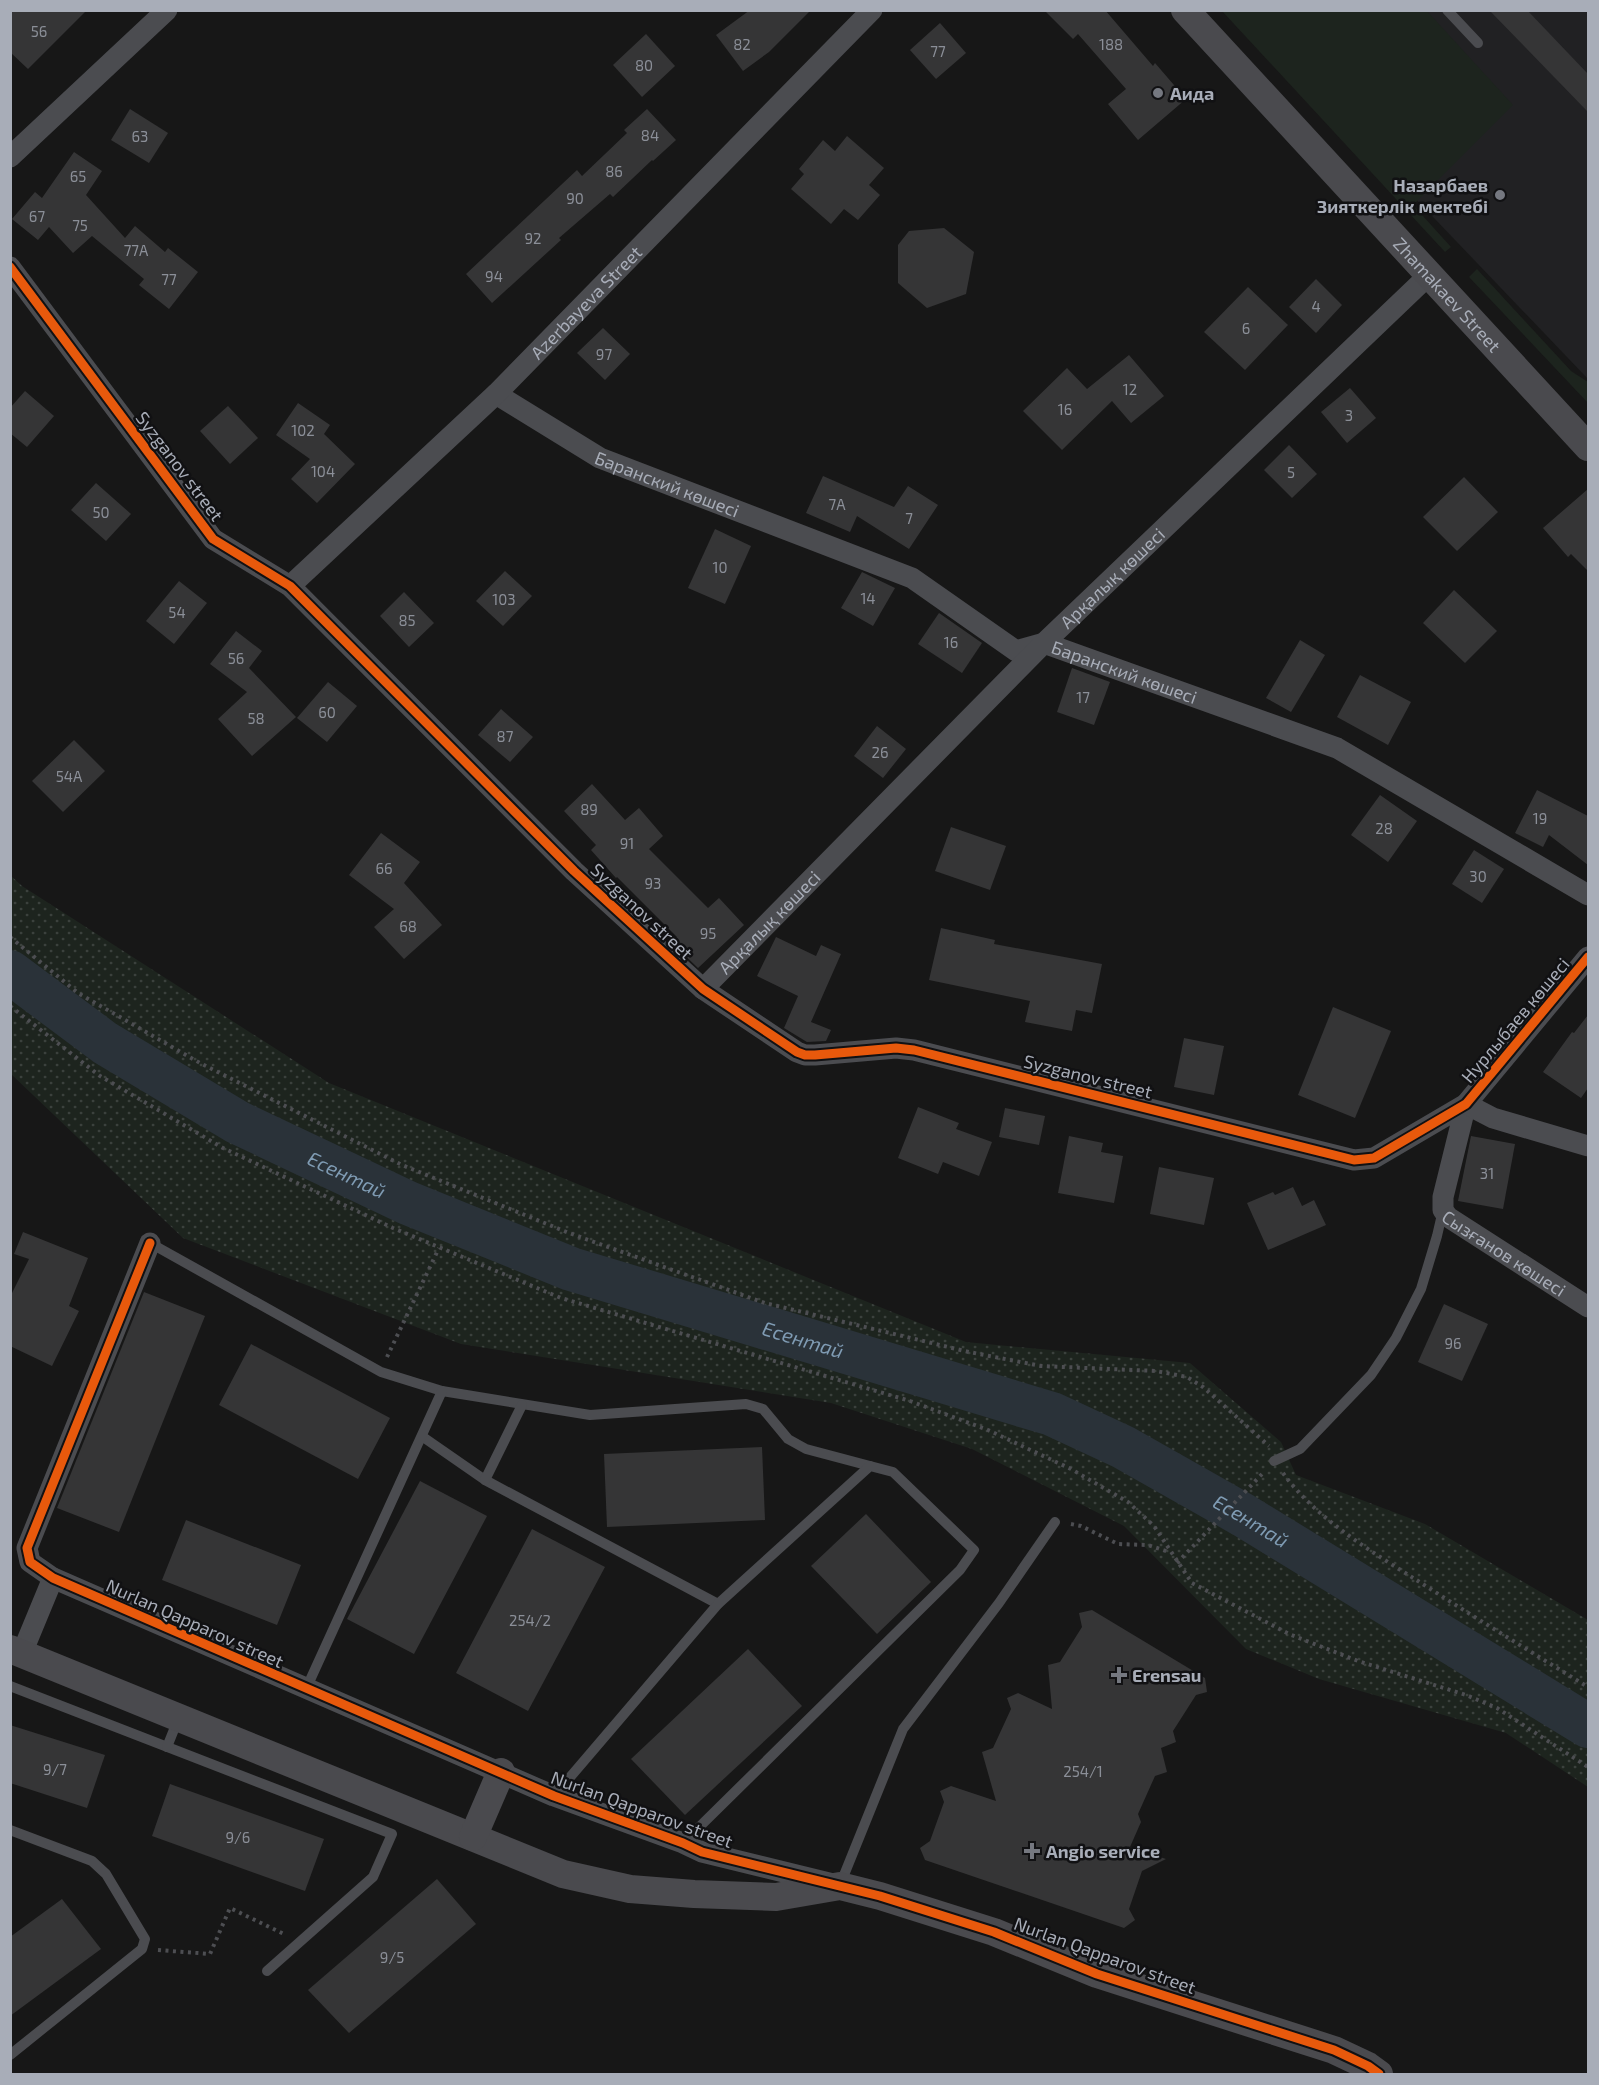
<svg xmlns="http://www.w3.org/2000/svg" width="1599" height="2085" font-family="'Exo 2',sans-serif">
<style>
.built{fill:#212123}
.grass{fill:#1d241e}
.park{fill:url(#park-dots)}
.lines{fill:none;stroke-linecap:round;stroke-linejoin:round}
.river{stroke:#2a3239;stroke-width:44}
.building{fill:#353536}
.path{stroke:#4d4e52;stroke-width:4;stroke-dasharray:3 4.5;stroke-linecap:butt}
.lane{stroke:#4b4c50;stroke-width:10}
.street{stroke:#4b4c50;stroke-width:21}
.secondary{stroke:#4a4a4e;stroke-width:28}
.cycleway-casing{stroke:#111113;stroke-width:13}
.cycleway{stroke:#e8590c;stroke-width:9}
.poi-dot{fill:#757880;stroke:#111113;stroke-width:2}
.labels{text-anchor:middle;dominant-baseline:central;stroke-width:5;stroke-linejoin:round;paint-order:stroke}
.number-label{font-size:15px;fill:#8b8f98}
.poi-label{font-size:18px;font-weight:bold;fill:#a8adb8;stroke:#111113;text-anchor:start}
.street-label{font-size:18px;fill:#a8adb8;stroke:#111113}
.water-label{font-size:20px;font-style:italic;fill:#7f9bb3;stroke:#111113}
</style>
<defs>
<pattern id="park-dots" width="8" height="8" patternUnits="userSpaceOnUse" patternTransform="scale(1.5)"><rect width="8" height="8" fill="#1d241e"/><path d="M2 2h.1M6 6h.1" fill="none" stroke="#3b413d" stroke-width="1.8" stroke-linecap="round"/></pattern>
</defs>
<rect width="100%" height="100%" fill="#171717"/>
<!-- built -->
<path class="built" d="M1236 11H1588V379Z"/>
<!-- grass -->
<g class="grass">
<path d="M1222 11H1427L1513 105 1413 205 1451 247 1445 252Z"/>
<path d="M1477 269 1571 371 1588 382V403L1469 277Z"/>
</g>
<!-- park -->
<path class="park" d="M10 875 22 886 329 1083 966 1342 1190 1363 1281 1442 1296 1475 1425 1524 1588 1620V1787L1506 1733 1319 1679 1246 1649 1124 1526 972 1449 831 1403 461 1344 183 1238 11 1074Z"/>
<g class="lines">
<!-- river -->
<path class="river" id="s1" d="M10 972 105 1043 237 1122 408 1203 571 1269 1052 1414 1123 1447 1243 1515 1588 1726"/>
</g>
<!-- building -->
<g class="building">
<path d="M10 10H87L28 69 10 52Z"/>
<path d="M750 10H811L769 52 743 71 716 35Z"/>
<path d="M1044 10H1105L1153 66 1155 63 1186 99 1138 140 1108 104 1126 89 1078 34 1073 39Z"/>
<path d="M1489 10H1527L1588 74V112Z"/>
<path d="M940 23 966 53 936 79 910 50Z"/>
<path d="M646 34 675 66 642 97 613 65Z"/>
<path d="M130 109 168 133 149 163 111 140Z"/>
<path d="M647 109 676 140 653 161 652 160 613 197 610 194 559 238 561 240 492 303 466 274 577 170 582 176 627 133 624 130Z"/>
<path d="M847 136 884 168 869 185 880 195 858 220 844 209 831 224 791 189 804 174 799 169 823 140 835 151Z"/>
<path d="M74 152 102 171 86 195 125 238 135 226 165 252 168 248 198 272 169 309 139 285 144 279 92 236 73 253 49 227 38 240 12 219 35 192 42 198Z"/>
<path d="M944 228 974 252 966 294 927 308 898 283V245L909 231Z"/>
<path d="M1316 279 1342 305 1316 333 1289 307Z"/>
<path d="M1248 287 1288 325 1245 370 1204 332Z"/>
<path d="M603 328 630 354 605 380 577 353Z"/>
<path d="M1129 355 1164 396 1131 423 1112 401 1062 450 1023 411 1067 368 1087 389Z"/>
<path d="M1350 388 1376 418 1347 443 1321 412Z"/>
<path d="M25 391 54 416 27 447 10 433V408Z"/>
<path d="M298 403 330 425 324 434 355 464 317 503 291 479 310 459 276 435Z"/>
<path d="M228 406 258 438 230 464 200 431Z"/>
<path d="M1289 445 1317 474 1292 498 1264 470Z"/>
<path d="M823 476 894 507 908 486 938 505 909 549 857 516 850 532 806 513Z"/>
<path d="M1464 477 1498 512 1457 551 1423 517Z"/>
<path d="M96 483 131 514 106 541 71 510Z"/>
<path d="M1588 489V571L1571 554 1568 557 1543 528Z"/>
<path d="M715 529 751 546 725 604 688 588Z"/>
<path d="M505 571 532 596 503 626 476 601Z"/>
<path d="M862 572 895 588 873 626 841 608Z"/>
<path d="M179 581 207 603 174 644 146 621Z"/>
<path d="M1454 590 1497 631 1465 663 1423 623Z"/>
<path d="M404 592 434 623 409 647 380 616Z"/>
<path d="M939 613 982 643 962 673 918 644Z"/>
<path d="M236 631 262 651 249 668 296 717 252 756 218 719 247 692 210 664Z"/>
<path d="M1300 640 1325 655 1291 712 1266 698Z"/>
<path d="M1072 668 1110 682 1094 725 1057 712Z"/>
<path d="M1360 675 1411 702 1388 745 1337 717Z"/>
<path d="M328 682 357 706 327 742 297 718Z"/>
<path d="M501 709 533 737 510 762 478 735Z"/>
<path d="M877 726 906 749 883 778 854 756Z"/>
<path d="M74 740 105 771 63 812 32 781Z"/>
<path d="M592 784 625 820 639 808 663 836 649 849 708 908 719 898 744 925 698 968 671 942 677 937 617 877 616 878 591 850 596 845 564 811Z"/>
<path d="M1537 790 1588 816V865L1549 835 1543 847 1515 833Z"/>
<path d="M1380 795 1417 821 1388 862 1351 835Z"/>
<path d="M951 827 1006 846 990 890 935 871Z"/>
<path d="M381 833 420 862 404 883 442 925 404 959 374 927 394 909 349 875Z"/>
<path d="M1474 850 1504 869 1482 903 1452 884Z"/>
<path d="M941 928 995 940 994 944 1102 964 1092 1013 1076 1010 1072 1031 1025 1022 1030 1001 929 980Z"/>
<path d="M776 937 816 956 821 945 841 954 811 1022 831 1030 826 1041 807 1042 784 1028 798 996 757 976Z"/>
<path d="M1333 1007 1391 1031 1355 1118 1298 1095Z"/>
<path d="M1588 1015V1088L1581 1098 1543 1072 1572 1032 1574 1033Z"/>
<path d="M1184 1038 1224 1046 1214 1095 1174 1087Z"/>
<path d="M918 1107 959 1123 956 1129 992 1142 979 1176 943 1162 938 1174 898 1158Z"/>
<path d="M1005 1108 1045 1116 1039 1145 999 1137Z"/>
<path d="M1069 1136 1103 1143 1101 1152 1123 1156 1114 1203 1058 1193Z"/>
<path d="M1471 1136 1515 1144 1503 1209 1458 1201Z"/>
<path d="M1159 1167 1214 1178 1204 1225 1150 1214Z"/>
<path d="M1293 1187 1302 1206 1314 1200 1326 1225 1268 1250 1247 1203 1273 1192 1275 1195Z"/>
<path d="M23 1232 88 1258 69 1306 79 1311 52 1366 10 1346V1297L29 1259 14 1254Z"/>
<path d="M144 1292 205 1316 119 1532 57 1508Z"/>
<path d="M1444 1304 1488 1324 1462 1381 1418 1362Z"/>
<path d="M251 1344 390 1418 358 1479 219 1405Z"/>
<path d="M762 1447 765 1520 607 1527 604 1454Z"/>
<path d="M420 1481 487 1516 414 1654 347 1619Z"/>
<path d="M866 1514 931 1582 877 1634 811 1566Z"/>
<path d="M186 1520 301 1565 277 1625 162 1580Z"/>
<path d="M532 1529 605 1567 528 1711 456 1673Z"/>
<path d="M1092 1610 1205 1678 1207 1692 1196 1695 1173 1731 1176 1742 1161 1748 1167 1772 1155 1776 1138 1814 1141 1822 1130 1847 1166 1859 1142 1871 1129 1909 1135 1920 1124 1928 925 1860 920 1848 930 1841 944 1802 940 1791 951 1786 996 1801 982 1752 993 1748 1011 1709 1007 1698 1018 1693 1052 1709 1048 1665 1060 1662 1082 1627 1079 1613Z"/>
<path d="M748 1649 802 1706 685 1815 631 1759Z"/>
<path d="M10 1725 105 1755 87 1808 10 1783Z"/>
<path d="M170 1784 324 1839 305 1891 152 1836Z"/>
<path d="M437 1879 476 1924 349 2033 308 1990Z"/>
<path d="M62 1899 101 1949 10 2016V1937Z"/>
</g>
<g class="lines">
<!-- path -->
<g class="path">
<path d="M10 937 78 993 200 1063 402 1165 569 1233 765 1303 969 1352 1041 1366 1156 1371 1187 1377 1203 1387 1269 1446"/>
<path d="M10 1006 100 1076 223 1148 393 1228 561 1298 910 1401 988 1430 1071 1469 1128 1502 1154 1526 1192 1583 1289 1634 1358 1661 1466 1695 1497 1708 1588 1767"/>
<path d="M387 1357 439 1248"/>
<path d="M1283 1473C1315 1518 1372 1552 1418 1581 1474 1617 1531 1652 1588 1687"/>
<path d="M1071 1524 1081 1526 1118 1544 1148 1545 1169 1552"/>
<path d="M1177 1563 1263 1473"/>
<path d="M158 1950 210 1954 230 1908 286 1935"/>
</g>
<!-- lane -->
<g class="lane">
<path d="M1447 10 1478 43"/>
<path d="M150 1243 381 1372 442 1391 590 1415 746 1404 763 1409 788 1439 806 1449 870 1466"/>
<path d="M423 1437 485 1480 718 1604"/>
<path d="M1274 1461 1300 1449 1371 1375 1396 1338 1421 1289 1437 1236 1443 1210"/>
<path d="M485 1480 522 1405"/>
<path d="M10 1686 392 1834 373 1877 267 1971"/>
<path d="M306 1689 442 1391"/>
<path d="M167 1747 179 1717"/>
<path d="M554 1796 718 1604 870 1466 893 1472 974 1550 960 1570 683 1843"/>
<path d="M10 1830 92 1861 106 1874 145 1939 142 1949 10 2055"/>
<path d="M840 1885 903 1729 999 1603 1055 1522"/>
</g>
<!-- street -->
<g class="street">
<path d="M10 157 167 10"/>
<path d="M10 267 213 539 290 586 574 871 703 989 797 1052 805 1055H815L896 1048 914 1050 1354 1160 1374 1158 1466 1104 1588 957"/>
<path id="s2" d="M496 394 600 458 912 578 1016 651 1044 643 1337 748 1588 895"/>
<path id="s3" d="M290 586 496 394 872 10"/>
<path id="s4" d="M703 989 1044 643 1429 275"/>
<path id="s5" d="M1466 1104 1443 1197V1210L1448 1217 1588 1307"/>
<path d="M1466 1104 1493 1118 1588 1146"/>
<path d="M150 1243 27 1548 30 1562 53 1578 554 1796 683 1843 702 1852 833 1884"/>
<path d="M22 1653 53 1578"/>
</g>
<!-- secondary -->
<g class="secondary">
<path id="s6" d="M1185 10 1588 447"/>
<path d="M10 1649 563 1874 630 1889 694 1894 776 1897 840 1886 880 1896 994 1932 1097 1974 1334 2050 1368 2066 1379 2074"/>
<path d="M473 1837 501 1772"/>
</g>
<defs>
<g id="cycleway">
<path d="M10 267 213 539 290 586 574 871 703 989 797 1052 805 1055H815L896 1048 914 1050 1354 1160 1374 1158 1466 1104 1588 957"/>
<path d="M150 1243 27 1548 30 1562 53 1578 554 1796 683 1843 702 1852 880 1896 994 1932 1097 1974 1334 2050 1368 2066 1379 2074"/>
</g>
</defs>
<!-- cycleway casing -->
<use href="#cycleway" class="cycleway-casing"/>
<!-- cycleway -->
<use href="#cycleway" class="cycleway"/>
</g>
<!-- markers -->
<g class="poi-dot">
<circle cx="1158" cy="93" r="6"/>
<circle cx="1500" cy="195" r="6"/>
<path d="M1116 1666h6v6h6v6h-6v6h-6v-6h-6v-6h6z"/>
<path d="M1029 1842h6v6h6v6h-6v6h-6v-6h-6v-6h6z"/>
</g>
<g class="labels">
<!-- number labels -->
<g class="number-label">
<text x="39" y="31">56</text>
<text x="742" y="44">82</text>
<text x="1111" y="44">188</text>
<text x="938" y="51">77</text>
<text x="644" y="65">80</text>
<text x="650" y="135">84</text>
<text x="140" y="136">63</text>
<text x="614" y="171">86</text>
<text x="78" y="176">65</text>
<text x="575" y="198">90</text>
<text x="37" y="216">67</text>
<text x="80" y="225">75</text>
<text x="533" y="238">92</text>
<text x="136" y="250">77А</text>
<text x="494" y="276">94</text>
<text x="169" y="279">77</text>
<text x="1316" y="306">4</text>
<text x="1246" y="328">6</text>
<text x="604" y="354">97</text>
<text x="1130" y="389">12</text>
<text x="1065" y="409">16</text>
<text x="1349" y="415">3</text>
<text x="303" y="430">102</text>
<text x="323" y="471">104</text>
<text x="1291" y="472">5</text>
<text x="837" y="504">7А</text>
<text x="101" y="512">50</text>
<text x="909" y="518">7</text>
<text x="720" y="567">10</text>
<text x="868" y="598">14</text>
<text x="504" y="599">103</text>
<text x="177" y="612">54</text>
<text x="407" y="620">85</text>
<text x="951" y="642">16</text>
<text x="236" y="658">56</text>
<text x="1083" y="697">17</text>
<text x="327" y="712">60</text>
<text x="256" y="718">58</text>
<text x="505" y="736">87</text>
<text x="880" y="752">26</text>
<text x="69" y="776">54А</text>
<text x="589" y="809">89</text>
<text x="1540" y="818">19</text>
<text x="1384" y="828">28</text>
<text x="627" y="843">91</text>
<text x="384" y="868">66</text>
<text x="1478" y="876">30</text>
<text x="653" y="883">93</text>
<text x="408" y="926">68</text>
<text x="708" y="933">95</text>
<text x="1487" y="1173">31</text>
<text x="1453" y="1343">96</text>
<text x="530" y="1620">254/2</text>
<text x="55" y="1769">9/7</text>
<text x="1083" y="1771">254/1</text>
<text x="238" y="1837">9/6</text>
<text x="392" y="1957">9/5</text>
</g>
<!-- poi labels -->
<g class="poi-label">
<text x="1170" y="93">Аида</text>
<text x="1488" y="185" text-anchor="end">Назарбаев<tspan x="1488" dy="21">Зияткерлік мектебі</tspan></text>
<text x="1132" y="1675">Erensau</text>
<text x="1046" y="1851">Angio service</text>
</g>
<!-- street labels -->
<g class="street-label">
<text stroke="none"><textPath href="#s6" startOffset="387">Zhamakaev Street</textPath></text>
<text stroke="none"><textPath href="#s3" startOffset="410">Azerbayeva Street</textPath></text>
<text transform="translate(180 466) rotate(53)">Syzganov street</text>
<text stroke="none"><textPath href="#s2" startOffset="194">Баранский көшесі</textPath></text>
<text stroke="none"><textPath href="#s4" startOffset="580">Арқалық көшесі</textPath></text>
<text stroke="none"><textPath href="#s2" startOffset="698">Баранский көшесі</textPath></text>
<text transform="translate(642 911) rotate(43)">Syzganov street</text>
<text stroke="none"><textPath href="#s4" startOffset="94">Арқалық көшесі</textPath></text>
<text transform="translate(1515 1020) rotate(-50)">Нурлыбаев көшесі</text>
<text transform="translate(1088 1076) rotate(14)">Syzganov street</text>
<text stroke="none"><textPath href="#s5" startOffset="184">Сызғанов көшесі</textPath></text>
<text transform="translate(195 1623) rotate(24)">Nurlan Qapparov street</text>
<text transform="translate(642 1809) rotate(20)">Nurlan Qapparov street</text>
<text transform="translate(1105 1955) rotate(20)">Nurlan Qapparov street</text>
</g>
<!-- water labels -->
<g class="water-label">
<text stroke="none"><textPath href="#s1" startOffset="394">Есентай</textPath></text>
<text stroke="none"><textPath href="#s1" startOffset="880">Есентай</textPath></text>
<text stroke="none"><textPath href="#s1" startOffset="1366">Есентай</textPath></text>
</g>
</g>
<!-- border -->
<rect width="1599" height="2085" fill="none" stroke="#a8adb8" stroke-width="24"/>
</svg>
